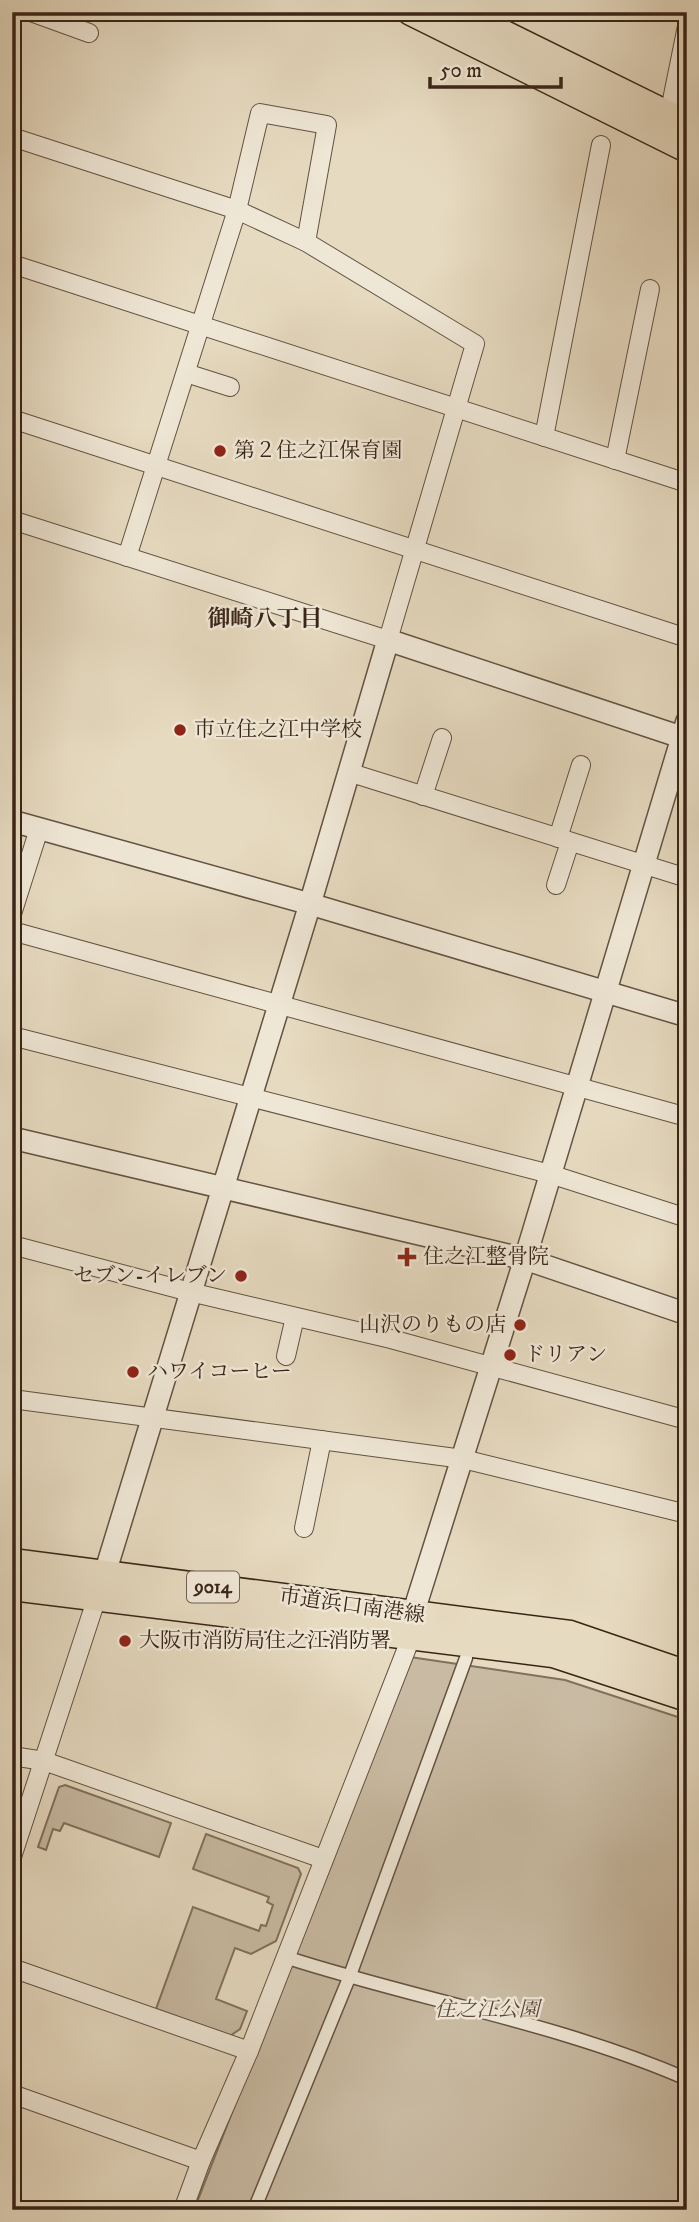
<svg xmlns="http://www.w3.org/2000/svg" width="699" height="2222" font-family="'IM FELL DW Pica','Noto Serif JP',serif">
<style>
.green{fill:#c9bba3;stroke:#81705d;stroke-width:2}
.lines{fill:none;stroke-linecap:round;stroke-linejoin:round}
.pedestrian-casing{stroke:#645241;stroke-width:15}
.minor-casing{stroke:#645241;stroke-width:20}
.tertiary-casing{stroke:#645241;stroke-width:24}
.primary-casing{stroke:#392517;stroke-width:29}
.pedestrian{stroke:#efe7d6;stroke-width:12}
.minor{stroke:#efe7d6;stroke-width:18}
.tertiary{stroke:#efe7d6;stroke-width:21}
.primary{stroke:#e6dac0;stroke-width:26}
.poi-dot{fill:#8f2418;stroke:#efe7d6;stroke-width:2.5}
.labels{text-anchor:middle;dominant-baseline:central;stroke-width:5;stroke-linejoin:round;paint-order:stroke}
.shield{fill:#efe7d6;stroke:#705f50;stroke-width:2}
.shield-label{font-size:19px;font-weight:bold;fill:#392517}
.poi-label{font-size:21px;fill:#392517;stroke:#efe7d6;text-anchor:start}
.street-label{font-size:21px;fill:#392517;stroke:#efe7d6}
.park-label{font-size:21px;font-style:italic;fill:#5d4a3a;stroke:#efe7d6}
.neighbourhood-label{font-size:23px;font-weight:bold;fill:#392517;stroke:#efe7d6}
</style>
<rect width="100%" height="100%" fill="#e6dac0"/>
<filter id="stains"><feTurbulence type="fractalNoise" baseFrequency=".00286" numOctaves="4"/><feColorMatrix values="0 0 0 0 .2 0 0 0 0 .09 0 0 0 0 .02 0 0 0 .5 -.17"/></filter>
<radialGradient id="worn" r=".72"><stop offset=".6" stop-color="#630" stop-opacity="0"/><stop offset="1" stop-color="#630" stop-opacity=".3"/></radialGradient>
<!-- green -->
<g class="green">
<path d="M410 1657 565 1680 687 1720V2210H194Z"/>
<path d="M65 1785 171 1823 159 1857 64 1823 60 1831 53 1829 46 1850 38 1847 59 1787Z"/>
<path d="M206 1834 298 1868 301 1874 276 1941 251 1954 235 1948 216 1999 247 2011 240 2029 230 2036 156 2009 193 1907 259 1931 261 1925 266 1926 273 1905 267 1902 269 1897 193 1869Z"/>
</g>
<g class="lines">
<defs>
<g id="pedestrian">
<path d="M285 1957C418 2000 558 2023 687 2079"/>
<path d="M254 2210 349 1978 466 1658"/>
</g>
<g id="minor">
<path d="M31 12 89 33"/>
<path d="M669 115 687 26"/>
<path d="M12 137 237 210 306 242 475 344 388 640 12 520"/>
<path d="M12 264 687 483"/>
<path d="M186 373 230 387"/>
<path d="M12 419 687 638"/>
<path d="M544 437 601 145"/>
<path d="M615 460 650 289"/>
<path d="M127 557 237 210 260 113 327 125 306 242"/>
<path d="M348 772 687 878"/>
<path d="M423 796 442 738"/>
<path d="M558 838 581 765"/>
<path d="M556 885 570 842"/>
<path d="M12 914 39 829"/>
<path d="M12 931 687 1117"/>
<path d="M12 1036 550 1174 687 1218"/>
<path d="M12 1245 190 1292 391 1339 687 1420"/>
<path d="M286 1356 295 1317"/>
<path d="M12 1399 463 1459 687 1514"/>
<path d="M304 1528 322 1440"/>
<path d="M12 1756 44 1761 323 1859"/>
<path d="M12 1857 100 1588"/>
<path d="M12 1968 249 2051"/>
<path d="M12 2094 201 2161"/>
<path d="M183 2210 201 2161 249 2051 412 1635"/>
</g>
<g id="tertiary">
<path d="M12 821 310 904 687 1016"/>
<path d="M12 1138 525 1259 687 1314"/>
<path d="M105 1573 310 904 388 640 687 739"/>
<path d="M413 1614 525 1259 687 721"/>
</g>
<g id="primary">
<path d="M411 12 687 149"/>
<path d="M460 12 687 124"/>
<path d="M12 1562 570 1634 687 1674"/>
<path d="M12 1587 553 1654 687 1698"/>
</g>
</defs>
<!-- pedestrian casing -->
<use href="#pedestrian" class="pedestrian-casing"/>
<!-- minor casing -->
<use href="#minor" class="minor-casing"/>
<!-- tertiary casing -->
<use href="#tertiary" class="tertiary-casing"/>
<!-- primary casing -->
<use href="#primary" class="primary-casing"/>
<!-- pedestrian -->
<use href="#pedestrian" class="pedestrian"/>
<!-- minor -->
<use href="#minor" class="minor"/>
<!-- tertiary -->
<use href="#tertiary" class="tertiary"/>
<!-- primary -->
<use href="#primary" class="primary"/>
</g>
<!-- markers -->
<g class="poi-dot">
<circle cx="220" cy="451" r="7"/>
<circle cx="180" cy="730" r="7"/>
<path d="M403.5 1246.5h7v7h7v7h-7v7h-7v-7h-7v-7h7z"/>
<circle cx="241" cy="1276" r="7"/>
<circle cx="520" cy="1325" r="7"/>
<circle cx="510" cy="1355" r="7"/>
<circle cx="133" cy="1372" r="7"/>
<circle cx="125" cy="1641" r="7"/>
</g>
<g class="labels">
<!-- shield labels -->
<rect class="shield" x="187" y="1571.5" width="52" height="31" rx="5"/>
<g class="shield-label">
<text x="213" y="1587">9014</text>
</g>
<!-- poi labels -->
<g class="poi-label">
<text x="234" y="451">第２住之江保育園</text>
<text x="194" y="730">市立住之江中学校</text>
<text x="423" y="1257">住之江整骨院</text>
<text x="227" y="1276" text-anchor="end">セブン-イレブン</text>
<text x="506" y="1325" text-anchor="end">山沢のりもの店</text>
<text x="524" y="1355">ドリアン</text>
<text x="147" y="1372">ハワイコーヒー</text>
<text x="139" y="1641">大阪市消防局住之江消防署</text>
</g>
<!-- street labels -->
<g class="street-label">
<text transform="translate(352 1606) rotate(8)">市道浜口南港線</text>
</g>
<!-- park labels -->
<g class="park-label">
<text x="487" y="2010">住之江公園</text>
</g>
<!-- neighbourhood labels -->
<g class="neighbourhood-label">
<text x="265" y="619">御崎八丁目</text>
</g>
</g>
<!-- margin -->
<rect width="699" height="2222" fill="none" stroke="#e6dac0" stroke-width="42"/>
<rect x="14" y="14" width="671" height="2194" fill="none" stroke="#392517" stroke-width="3.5"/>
<rect x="21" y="21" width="657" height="2180" fill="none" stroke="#392517" stroke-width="2"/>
<!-- scale -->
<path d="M430 77v10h131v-10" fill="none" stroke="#392517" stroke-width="3.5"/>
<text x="440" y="77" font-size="21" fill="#392517" stroke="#efe7d6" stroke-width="5" paint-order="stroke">50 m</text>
<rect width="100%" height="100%" filter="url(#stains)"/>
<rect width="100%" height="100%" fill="url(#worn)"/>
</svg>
